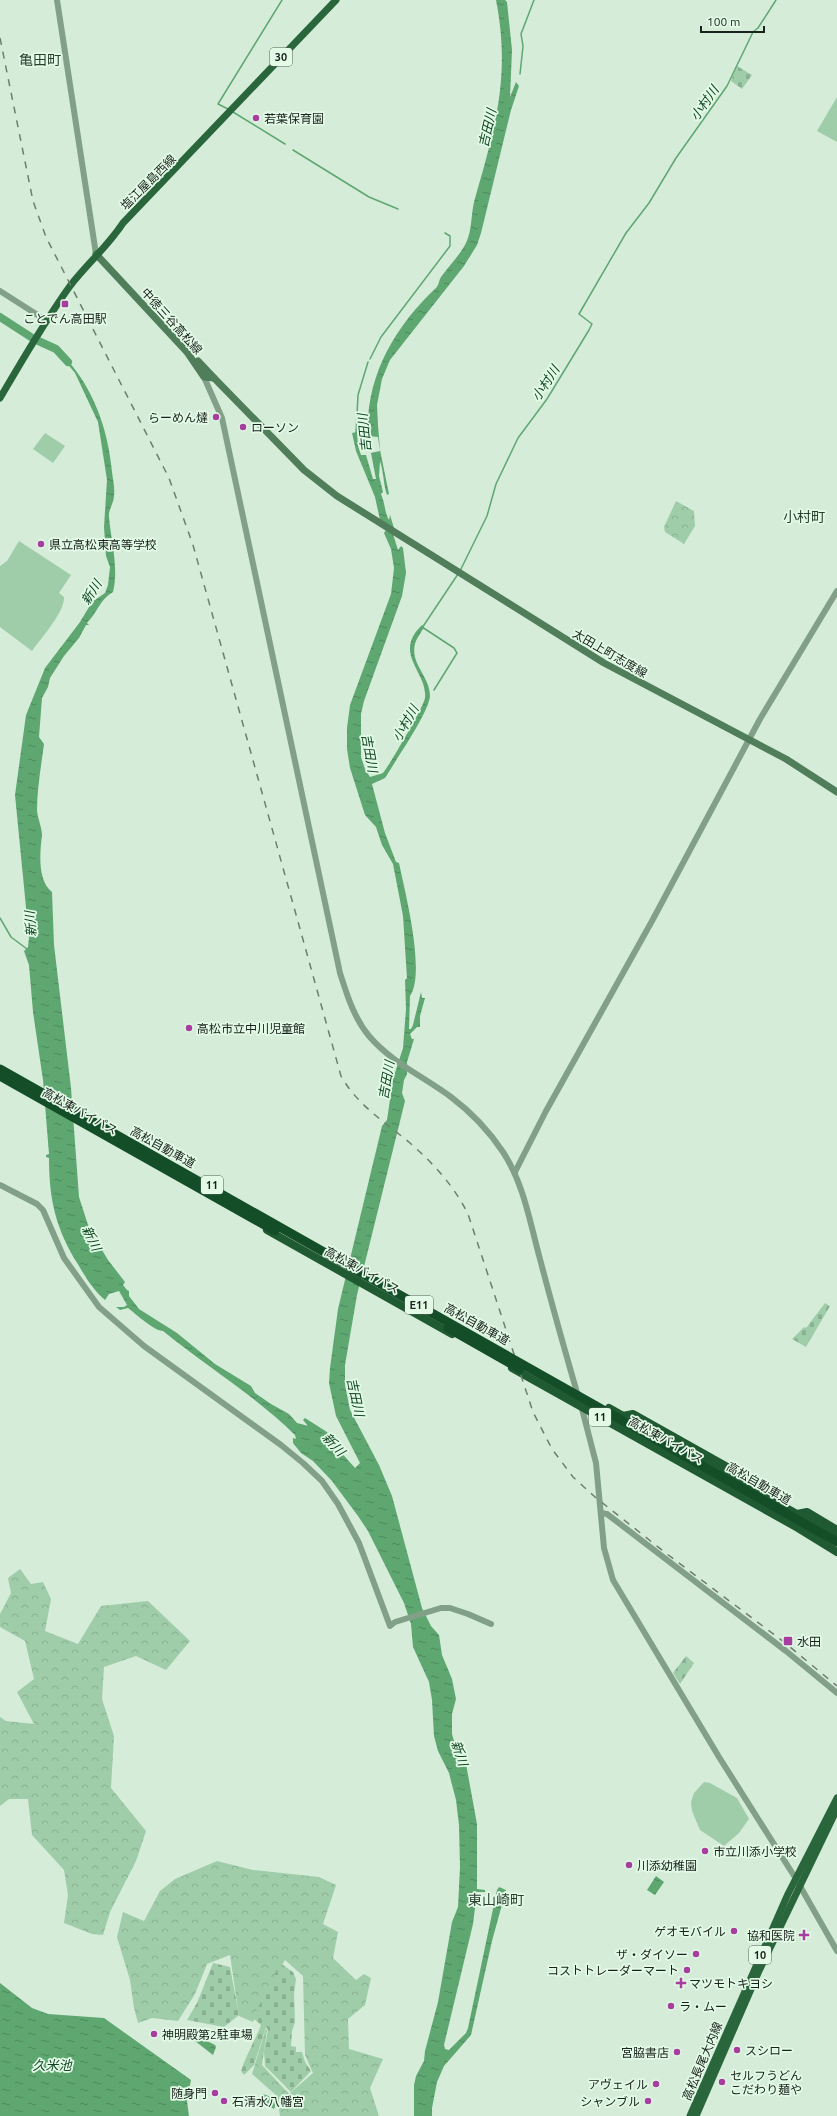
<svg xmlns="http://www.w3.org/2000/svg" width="837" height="2116" font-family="Ubuntu,'Noto Sans JP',sans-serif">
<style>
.forest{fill:url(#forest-crowns)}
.cemetery{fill:url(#cemetery-stones)}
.pitch{fill:#9fcda9}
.water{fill:url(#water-ripples)}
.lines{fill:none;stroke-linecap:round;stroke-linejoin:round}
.stream{stroke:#5ea771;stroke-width:1.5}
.river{stroke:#5ea771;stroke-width:8}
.tertiary{stroke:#82a088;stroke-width:6}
.secondary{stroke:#507e5b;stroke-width:7}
.primary{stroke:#2a663b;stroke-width:7}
.trunk{stroke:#1f5a32;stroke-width:8}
.rail{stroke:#6f7d71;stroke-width:1.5;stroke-dasharray:7 7;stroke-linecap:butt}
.motorway-bridge{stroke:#144e28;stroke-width:9}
.poi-dot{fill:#a73d9f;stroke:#e2fae6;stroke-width:1.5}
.labels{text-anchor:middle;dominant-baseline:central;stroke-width:3.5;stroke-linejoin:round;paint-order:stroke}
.shield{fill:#e2fae6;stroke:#566359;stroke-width:1}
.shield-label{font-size:11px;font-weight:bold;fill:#1a221c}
.poi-label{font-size:12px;fill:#1a221c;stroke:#e2fae6;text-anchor:start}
.street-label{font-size:12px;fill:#1a221c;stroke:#e2fae6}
.water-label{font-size:13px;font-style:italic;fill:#0f4622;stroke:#e2fae6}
.quarter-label{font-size:14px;fill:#2c3f30;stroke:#e2fae6}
</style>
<defs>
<pattern id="forest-crowns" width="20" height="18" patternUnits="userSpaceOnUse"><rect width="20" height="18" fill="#9fcda9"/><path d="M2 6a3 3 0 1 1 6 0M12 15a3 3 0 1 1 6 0" fill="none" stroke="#88b091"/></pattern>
<pattern id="cemetery-stones" width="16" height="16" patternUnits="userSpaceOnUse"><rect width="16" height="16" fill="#9fcda9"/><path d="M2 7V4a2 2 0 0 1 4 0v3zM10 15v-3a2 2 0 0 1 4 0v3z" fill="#88b091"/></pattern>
<pattern id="water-ripples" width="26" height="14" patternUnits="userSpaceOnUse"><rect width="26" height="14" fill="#5ea771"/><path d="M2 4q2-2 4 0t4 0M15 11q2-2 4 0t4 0" fill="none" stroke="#4d885c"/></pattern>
</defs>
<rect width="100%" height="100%" fill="#d5ecd9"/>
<!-- forest -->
<g class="forest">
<path d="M676 501 694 511 695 526 684 544 665 532 664 527Z"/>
<path d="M20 1569 31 1584 43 1582 51 1599 45 1631 78 1644 101 1606 148 1601 190 1641 166 1670 136 1656 104 1667 102 1699 114 1736 111 1788 146 1831 136 1861 110 1912 103 1935 92 1934 64 1923 68 1895 64 1870 32 1835 28 1799H9L0 1806V1717L6 1721 34 1724 17 1692 34 1679 25 1641 0 1627V1614L11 1593 8 1578Z"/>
<path d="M217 1861 253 1870 319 1877 336 1885 323 1924 338 1932 333 1958 356 1980 364 1974 371 1978 365 2005 348 2019 349 2049 383 2059 370 2088 379 2116H280L277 2096 252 2074 266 2028 267 2030 262 2065 289 2094 313 2073 305 2055 303 1976 285 1960 265 1994 253 2022 239 2016 230 1955 207 1964 195 1994 178 2021 152 2018 138 2023 134 2008 130 1980 117 1937 123 1912 144 1921 160 1891 175 1879Z"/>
</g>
<!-- cemetery -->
<g class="cemetery">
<path d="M737 66 752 75 742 89 731 81Z"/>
<path d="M825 1303 830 1306 806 1347 792 1339 804 1327 806 1328Z"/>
<path d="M686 1656 694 1663 680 1684 673 1673Z"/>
<path d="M213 1963 230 1967 239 2015 224 2027 187 2020 197 2003Z"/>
<path d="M280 1963 293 1972 296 1979 294 1994 295 2022 292 2031 291 2046 296 2047V2052H302L305 2062 311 2071 291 2092 265 2066 264 2051 268 2030 266 2027 254 2065 244 2075 241 2071C246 2055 255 2041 261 2025L253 2018Z"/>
</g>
<!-- pitch -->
<g class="pitch">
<path d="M837 97V142L817 131Z"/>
<path d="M45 433 65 446 53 463 33 449Z"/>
<path d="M19 541 71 575 59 593 64 597C65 612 41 638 32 651L0 627V566L7 561Z"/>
<path d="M704 1782 710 1783 737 1798 749 1819 739 1833 724 1846 700 1830 692 1811 691 1802 694 1793Z"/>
</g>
<!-- water -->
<g class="water">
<path d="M496 0H505L507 2 512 50 510 97 516 82 519 86 511 110 481 233 477 245 464 266 390 360 382 379 377 405 378 425 380 450 389 494 387 495C383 483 384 473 380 461L379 476 383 492 381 494C385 503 385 514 389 520L390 515 394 528 393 534 398 550 401 546 403 548 406 573 402 596 364 701 361 714V757L365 769 370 777 383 773C389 766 424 706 425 698 428 672 392 654 422 625L424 627C421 633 417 637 415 644 410 664 430 676 430 696 429 712 397 758 387 775L385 778 372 784 385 833 396 862 399 863C405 892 426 973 410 996L409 1029H411L413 1025 421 992 422 998H425L420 1016V1027H417L410 1034 412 1039H414L407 1062V1074L404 1080 402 1093 405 1101 357 1295 345 1365V1385L350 1410 379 1465 392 1496 422 1608 431 1626 439 1635 442 1655 452 1679 456 1699 452 1714V1734L456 1748 466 1764 477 1824V1889L485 1890V1892H477L473 1924 444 2045 445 2049 449 2050 466 2033 468 2028 497 1890 499 1887 506 1890 492 1941 471 2035 444 2066 437 2082 432 2108V2116H414V2085L416 2076 424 2061 425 2051 438 2002 452 1922 458 1907 460 1867 459 1825 456 1800 449 1773 438 1751 434 1736 432 1700 429 1682 413 1647 411 1624 404 1603 368 1531 358 1516 332 1481 313 1461 301 1453 293 1443V1438L296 1439 295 1435C254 1395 206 1366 163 1331 154 1331 136 1314 128 1308L120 1310 116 1307H124L127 1305 119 1291 109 1294 105 1300C94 1291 86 1278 79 1266 56 1230 49 1200 49 1158L46 1157V1155L49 1154 43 1080 33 1012 29 965 24 951 28 947 29 938 15 795 26 715 45 668 80 622 92 602 105 593 108 585 110 567 106 556 104 527 107 480 98 422 75 373 60 355H63C93 387 108 428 112 472 113 480 115 488 114 496 114 503 108 510 109 517 111 541 119 568 113 592 100 599 97 613 87 623L89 625H86L79 638 64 656 50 678 48 687 42 698 39 737 44 744C41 767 37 789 37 811 38 819 42 828 42 835 40 852 37 880 52 892L54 945 71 1088 79 1197 89 1228 108 1260 125 1282 123 1285 127 1290 129 1291V1296L139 1309 177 1333 215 1364 251 1386 255 1393 271 1404 289 1414 297 1423 308 1426 303 1420 305 1418 327 1432 330 1440 355 1468 360 1463 336 1416 329 1383 330 1368 338 1309 382 1126 387 1120 393 1079 403 1048 406 1009 405 980 407 978 403 916 393 864 382 845 376 827 365 815 350 768 347 749V728L350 705 391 594 394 568 391 549 384 533 386 530 380 520 375 497 356 451 352 433 357 432 358 446 361 455H366L373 479H376L371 453 380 451 378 437 368 436C365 378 394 327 436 288 439 285 439 280 441 277 449 266 460 255 466 243 472 231 471 215 474 202 495 129 511 76 496 0Z"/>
<path d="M656 1876 664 1882 655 1895 647 1890Z"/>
<path d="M0 1983 32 2008 48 2014 104 2018 191 2080 187 2101 189 2116H0Z"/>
<path d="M199 2037 215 2045 216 2047 213 2055 195 2041Z"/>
<path d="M263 2094 271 2097 276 2103 274 2109 258 2099Z"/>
</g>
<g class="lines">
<!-- stream -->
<g class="stream">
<path d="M520 74 523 46 521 34 534 0"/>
<path d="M228 109 218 104 282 0"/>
<path d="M233 112 285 144"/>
<path d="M293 150 369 197 398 209"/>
<path d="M370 359 381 337 450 246V236L445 233"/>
<path d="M356 433 358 395 368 362"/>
<path d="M460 571 487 516 496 484 518 438 547 399 589 330 592 324 579 314 626 233 649 203 676 158 727 86 753 32 758 28 776 0"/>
<path d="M422 627 454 648 457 653 434 690"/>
<path d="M422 628 458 574"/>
<path d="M0 918 11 937 27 949"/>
</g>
<!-- river -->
<path class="river" d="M0 317 34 339 56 349 68 362"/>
<!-- tertiary -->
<g class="tertiary">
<path d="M57 0 96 254"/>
<path d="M0 291 47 321"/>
<path d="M204 377 222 418 340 973C347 995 354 1018 369 1036 391 1062 424 1077 451 1097 471 1112 489 1131 503 1152 524 1184 530 1223 540 1259 552 1305 565 1351 578 1396"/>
<path d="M515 1172 546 1111 652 921 760 719 837 591"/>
<path d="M0 1185 37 1204 43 1210 64 1258 99 1307 144 1346 281 1445 303 1463 322 1481 338 1504 359 1543 390 1626 395 1622 441 1608H450L468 1614 491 1624"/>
<path d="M581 1405 596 1463 604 1548 613 1580 719 1757 796 1879 837 1951"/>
<path d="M601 1513 607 1514 786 1651 837 1693"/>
</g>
<!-- secondary -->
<g class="secondary">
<path d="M96 254 187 352 204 377 214 378 217 381 304 470 337 496 604 663 786 759 837 792"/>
<path d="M198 361 214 378"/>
</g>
<!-- primary -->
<g class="primary">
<path d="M0 398C22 361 44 322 70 286 87 264 108 246 123 223L336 0"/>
<path d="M690 2116 788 1894 837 1798"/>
<path d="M696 2116 758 1973 837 1809"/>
</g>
<!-- trunk -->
<g class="trunk">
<path d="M267 1230 452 1334"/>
<path d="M512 1368 798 1528 837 1552"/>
<path d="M609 1408 834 1535"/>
<path d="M623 1416 633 1414 763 1487 767 1497"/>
<path d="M797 1514 807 1512 837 1530"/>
</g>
<!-- rail -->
<path class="rail" d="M0 38 33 201 46 237 169 478 193 545 341 1076C358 1106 385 1122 410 1143 434 1164 454 1186 468 1214L533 1412 552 1449 573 1477 595 1497 667 1554 784 1642 837 1686"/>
<!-- motorway-bridge -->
<g class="motorway-bridge">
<path d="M0 1069 837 1542"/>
<path d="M0 1076 275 1231"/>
<path d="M448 1328 520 1369"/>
</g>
</g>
<!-- markers -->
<g class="poi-dot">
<circle cx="256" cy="118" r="4"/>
<rect x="61" y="300" width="8" height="8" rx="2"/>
<circle cx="216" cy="417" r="4"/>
<circle cx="243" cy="427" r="4"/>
<circle cx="41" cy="544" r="4"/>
<circle cx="189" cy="1028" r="4"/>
<rect x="783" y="1636" width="10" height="10" rx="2"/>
<circle cx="705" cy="1851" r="4"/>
<circle cx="629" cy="1865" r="4"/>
<circle cx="734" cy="1931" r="4"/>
<path d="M802 1929h4v4h4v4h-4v4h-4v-4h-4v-4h4z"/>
<circle cx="696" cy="1954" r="4"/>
<circle cx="687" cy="1970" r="4"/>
<path d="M679 1977h4v4h4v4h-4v4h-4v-4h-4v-4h4z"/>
<circle cx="671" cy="2006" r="4"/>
<circle cx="154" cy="2034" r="4"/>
<circle cx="737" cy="2050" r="4"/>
<circle cx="677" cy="2052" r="4"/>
<circle cx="722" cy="2082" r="4"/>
<circle cx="656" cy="2084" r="4"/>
<circle cx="215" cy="2093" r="4"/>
<circle cx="224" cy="2101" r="4"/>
<circle cx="648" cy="2101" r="4"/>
</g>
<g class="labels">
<!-- shield labels -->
<g class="shield">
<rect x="270" y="48" width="22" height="18" rx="3"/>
<rect x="201" y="1176" width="22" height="18" rx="3"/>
<rect x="405" y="1296" width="28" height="18" rx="3"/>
<rect x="589" y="1408" width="22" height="18" rx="3"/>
<rect x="749" y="1946" width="22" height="18" rx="3"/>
</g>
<g class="shield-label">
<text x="281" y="57">30</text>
<text x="212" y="1185">11</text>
<text x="419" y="1305">E11</text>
<text x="600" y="1417">11</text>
<text x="760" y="1955">10</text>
</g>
<!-- poi labels -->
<g class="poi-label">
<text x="264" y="118">若葉保育園</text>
<text x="65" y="318" text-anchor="middle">ことでん高田駅</text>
<text x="208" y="417" text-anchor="end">らーめん燵</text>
<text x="251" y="427">ローソン</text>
<text x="49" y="544">県立高松東高等学校</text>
<text x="197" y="1028">高松市立中川児童館</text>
<text x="797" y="1641">水田</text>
<text x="713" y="1851">市立川添小学校</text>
<text x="637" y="1865">川添幼稚園</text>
<text x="726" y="1931" text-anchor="end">ゲオモバイル</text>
<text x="795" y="1935" text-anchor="end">協和医院</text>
<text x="688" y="1954" text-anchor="end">ザ・ダイソー</text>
<text x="679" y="1970" text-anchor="end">コストトレーダーマート</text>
<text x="689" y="1983">マツモトキヨシ</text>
<text x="679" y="2006">ラ・ムー</text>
<text x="162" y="2034">神明殿第2駐車場</text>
<text x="745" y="2050">スシロー</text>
<text x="669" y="2052" text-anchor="end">宮脇書店</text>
<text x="730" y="2075">セルフうどん<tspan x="730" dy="14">こだわり麺や</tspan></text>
<text x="648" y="2084" text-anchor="end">アヴェイル</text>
<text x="207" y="2093" text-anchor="end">随身門</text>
<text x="232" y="2101">石清水八幡宮</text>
<text x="640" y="2101" text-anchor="end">シャンブル</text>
</g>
<!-- street labels -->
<g class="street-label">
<text transform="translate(148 182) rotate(-45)">塩江屋島西線</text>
<text transform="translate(172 321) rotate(48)">中徳三谷高松線</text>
<text transform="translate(610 653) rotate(30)">太田上町志度線</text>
<text transform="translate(80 1111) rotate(29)">高松東バイパス</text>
<text transform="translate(163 1147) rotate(29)">高松自動車道</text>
<text transform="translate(362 1270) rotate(29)">高松東バイパス</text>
<text transform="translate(477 1324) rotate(29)">高松自動車道</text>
<text transform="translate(666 1440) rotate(29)">高松東バイパス</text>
<text transform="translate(759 1483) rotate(30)">高松自動車道</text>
<text transform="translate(702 2061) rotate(-67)">高松長尾大内線</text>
</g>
<!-- water labels -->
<g class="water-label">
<text transform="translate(704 103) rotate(-55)">小村川</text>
<text transform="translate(487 128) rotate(-77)">吉田川</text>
<text transform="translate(545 383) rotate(-57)">小村川</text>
<text transform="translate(364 433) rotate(-96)">吉田川</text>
<text transform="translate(91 592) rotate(-58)">新川</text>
<text transform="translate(405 723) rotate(-60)">小村川</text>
<text transform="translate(370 753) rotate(80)">吉田川</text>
<text transform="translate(30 924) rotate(-94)">新川</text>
<text transform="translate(386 1080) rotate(-80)">吉田川</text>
<text transform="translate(92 1238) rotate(64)">新川</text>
<text transform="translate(356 1397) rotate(78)">吉田川</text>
<text transform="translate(334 1444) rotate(47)">新川</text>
<text transform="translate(460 1753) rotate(72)">新川</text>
<text x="52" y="2065">久米池</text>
</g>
<!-- quarter labels -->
<g class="quarter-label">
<text x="40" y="60">亀田町</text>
<text x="804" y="517">小村町</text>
<text x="496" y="1900">東山崎町</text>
</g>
</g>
<!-- scale -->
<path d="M701 26v6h63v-6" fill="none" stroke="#1a221c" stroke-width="2"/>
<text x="707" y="26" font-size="12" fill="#1a221c" stroke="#e2fae6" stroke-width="3" paint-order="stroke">100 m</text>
</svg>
